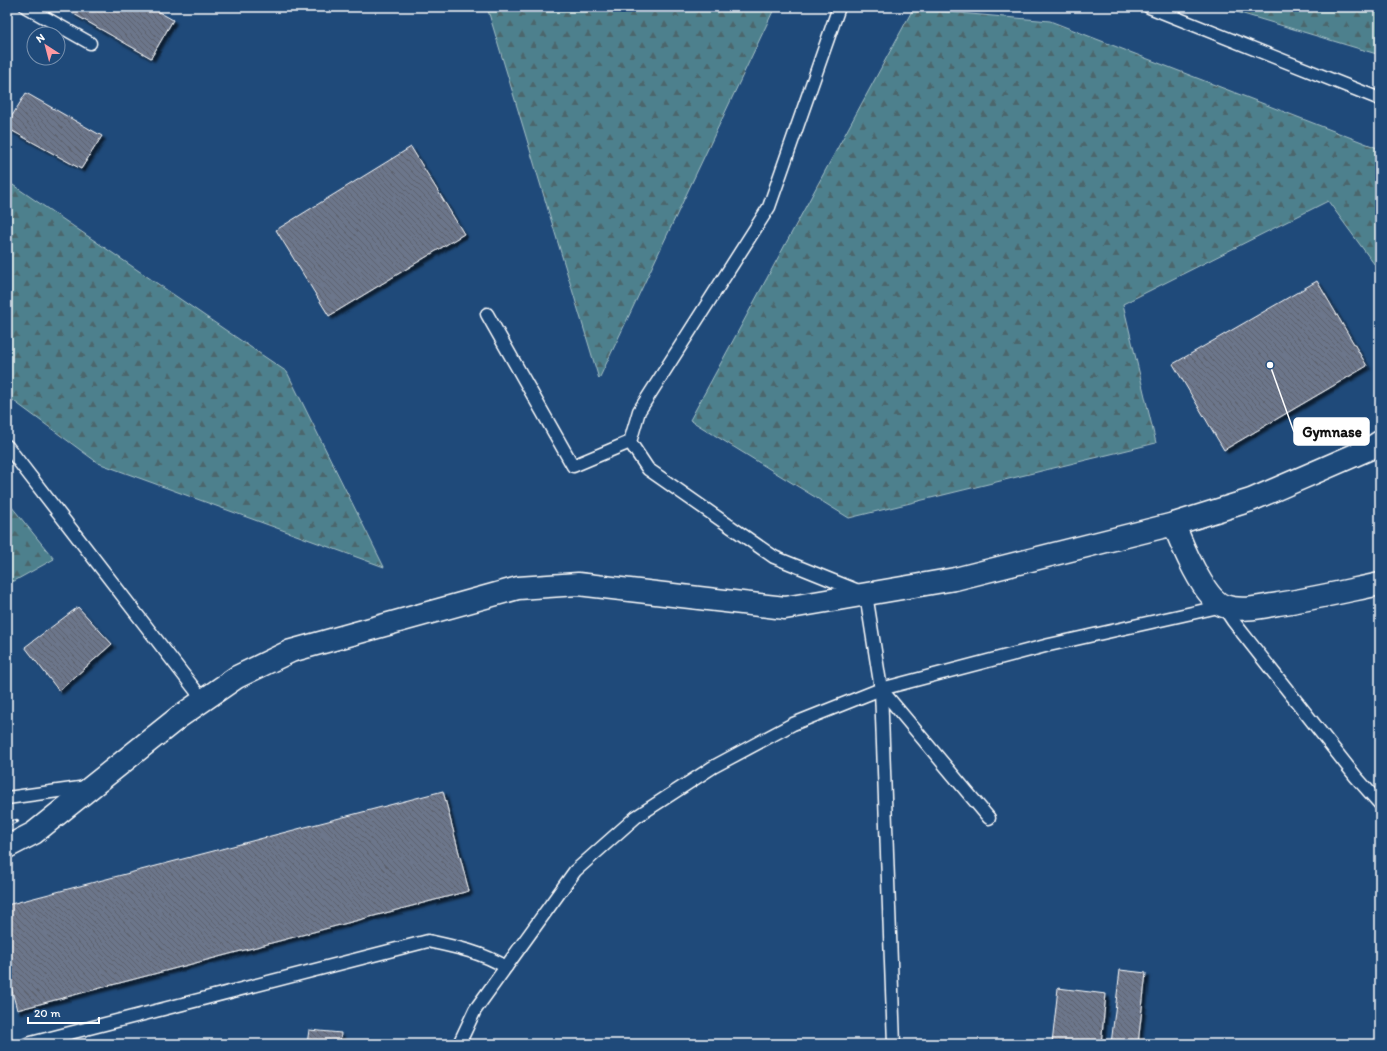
<svg xmlns="http://www.w3.org/2000/svg" width="1387" height="1051" font-family="Itim,sans-serif">
<style>
.forest{fill:url(#forest-firs);stroke:#a6c0c6}
.building{fill:url(#building-back-hatch);stroke:#fff;filter:url(#shadow)}
.lines{fill:none;stroke-linecap:round;stroke-linejoin:round}
.lane-casing{stroke:#fff;stroke-width:15}
.street-casing{stroke:#fff;stroke-width:25}
.secondary-casing{stroke:#fff;stroke-width:25}
.lane{stroke:#1f4a7a;stroke-width:12}
.street{stroke:#1f4a7a;stroke-width:22}
.secondary{stroke:#1f4a7a;stroke-width:22}
.rail-casing{stroke:#fff;stroke-width:4.5}
.rail{stroke:#1f4a7a;stroke-width:3;stroke-dasharray:9;stroke-linecap:butt}
.leader{fill:none;stroke:#fff;stroke-width:1.5}
.callout-dot{fill:#fff;stroke:#1f4a7a;stroke-width:1.5}
.callout{fill:#fff;stroke:#fff;stroke-width:1.5}
.callout-label{font-size:15px;text-anchor:middle;font-weight:bold;fill:#111}
</style>
<defs>
<pattern id="forest-firs" width="22" height="20" patternUnits="userSpaceOnUse"><rect width="22" height="20" fill="#4d808d"/><path d="M5 1l3.5 6h-7zM16 11l3.5 6h-7z" fill="#4c666c"/></pattern>
<pattern id="building-back-hatch" width="6" height="6" patternUnits="userSpaceOnUse"><rect width="6" height="6" fill="#6c768b"/><path d="M-1 5l2 2M0 0l6 6M5-1l2 2" fill="none" stroke="#5c616c"/></pattern>
<filter id="shadow"><feDropShadow dx="3.5" dy="3.5" stdDeviation="1" flood-color="#0009"/></filter>
</defs>
<rect width="100%" height="100%" fill="#1f4a7a"/>
<filter id="ink" filterUnits="userSpaceOnUse"><feTurbulence type="fractalNoise" baseFrequency=".025" numOctaves="2"/><feDisplacementMap in="SourceGraphic" scale="8" xChannelSelector="R" yChannelSelector="G"/><feConvolveMatrix kernelMatrix="1 2 1 2 8 2 1 2 1" color-interpolation-filters="sRGB"/></filter>
<g filter="url(#ink)">
<!-- forest -->
<g class="forest">
<path d="M487 7H775L599 379Z"/>
<path d="M1220 7H1380V55Z"/>
<path d="M913 9 1050 21 1380 149V272L1328 201 1123 304 1156 443 849 518 690 420Z"/>
<path d="M7 181 287 372 384 567 98 463 7 396Z"/>
<path d="M7 501 54 559 7 585Z"/>
</g>
<!-- building -->
<g class="building">
<path d="M76 7H150L173 20 151 58 72 13Z"/>
<path d="M26 93 102 136 81 169 7 128V124Z"/>
<path d="M411 147 464 234 329 316 276 230Z"/>
<path d="M1317 281 1367 366 1224 450 1173 364Z"/>
<path d="M78 607 112 644 59 691 25 647Z"/>
<path d="M443 791 469 891 17 1010 7 972V905Z"/>
<path d="M1120 970 1146 973 1138 1044H1111Z"/>
<path d="M1058 988 1106 994 1101 1044H1052Z"/>
<path d="M309 1030 341 1033 340 1044H307Z"/>
</g>
<g class="lines">
<defs>
<g id="lane">
<path d="M26 7 90 43"/>
<path d="M839 7 769 207 639 411 630 442 648 469 774 557 866 594 881 689 894 1044"/>
<path d="M1149 7 1380 99"/>
<path d="M487 314 573 466 630 442"/>
<path d="M7 446 203 700"/>
<path d="M881 689 989 818"/>
<path d="M7 798 87 787"/>
<path d="M27 1044 428 941C456 947 481 952 506 967"/>
<path d="M459 1044 475 1010 575 871 636 817 713 767 793 724 881 689 1049 645 1223 606 1233 621 1356 777 1380 804"/>
</g>
<path id="street" d="M7 847 34 833 179 717 237 677 291 651 518 588 578 584 785 608 955 579 1174 524"/>
<path id="secondary" d="M1380 442 1371 448 1251 500 1174 524C1181 543 1204 599 1224 606 1241 612 1261 607 1278 604 1312 599 1346 591 1380 584"/>
</defs>
<!-- lane casing -->
<use href="#lane" class="lane-casing"/>
<!-- street casing -->
<use href="#street" class="street-casing"/>
<!-- secondary casing -->
<use href="#secondary" class="secondary-casing"/>
<!-- lane -->
<use href="#lane" class="lane"/>
<!-- street -->
<use href="#street" class="street"/>
<!-- secondary -->
<use href="#secondary" class="secondary"/>
<defs>
<path id="rail" d="M7 824 17 821"/>
</defs>
<!-- rail casing -->
<use href="#rail" class="rail-casing"/>
<!-- rail -->
<use href="#rail" class="rail"/>
</g>
</g>
<!-- callouts -->
<path class="leader" d="M1270 365L1294 432"/>
<circle class="callout-dot" cx="1270" cy="365" r="4"/>
<rect class="callout" x="1294" y="418" width="75" height="27" rx="4"/>
<g class="callout-label">
<text x="1332" y="437">Gymnase</text>
</g>
<!-- margin -->
<rect width="1387" height="1051" fill="none" stroke="#1f4a7a" stroke-width="24"/>
<rect x="12" y="12" width="1363" height="1027" fill="none" stroke="#fff" stroke-width="1.5" filter="url(#ink)"/>
<!-- north arrow -->
<g transform="translate(46 46) rotate(324)"><circle r="19" fill="#1f4a7a" stroke="#7992af"/>
<path d="M0-3L7 15L0 10L-7 15Z" fill="#ff9aa2"/>
<text y="-6" font-size="11" font-weight="bold" text-anchor="middle" fill="#ffffff">N</text>
</g>
<!-- scale -->
<path d="M28 1017v6h71v-6" fill="none" stroke="#ffffff" stroke-width="2"/>
<text x="34" y="1017" font-size="12" fill="#ffffff" stroke="#1f4a7a" stroke-width="3" paint-order="stroke">20 m</text>
</svg>
